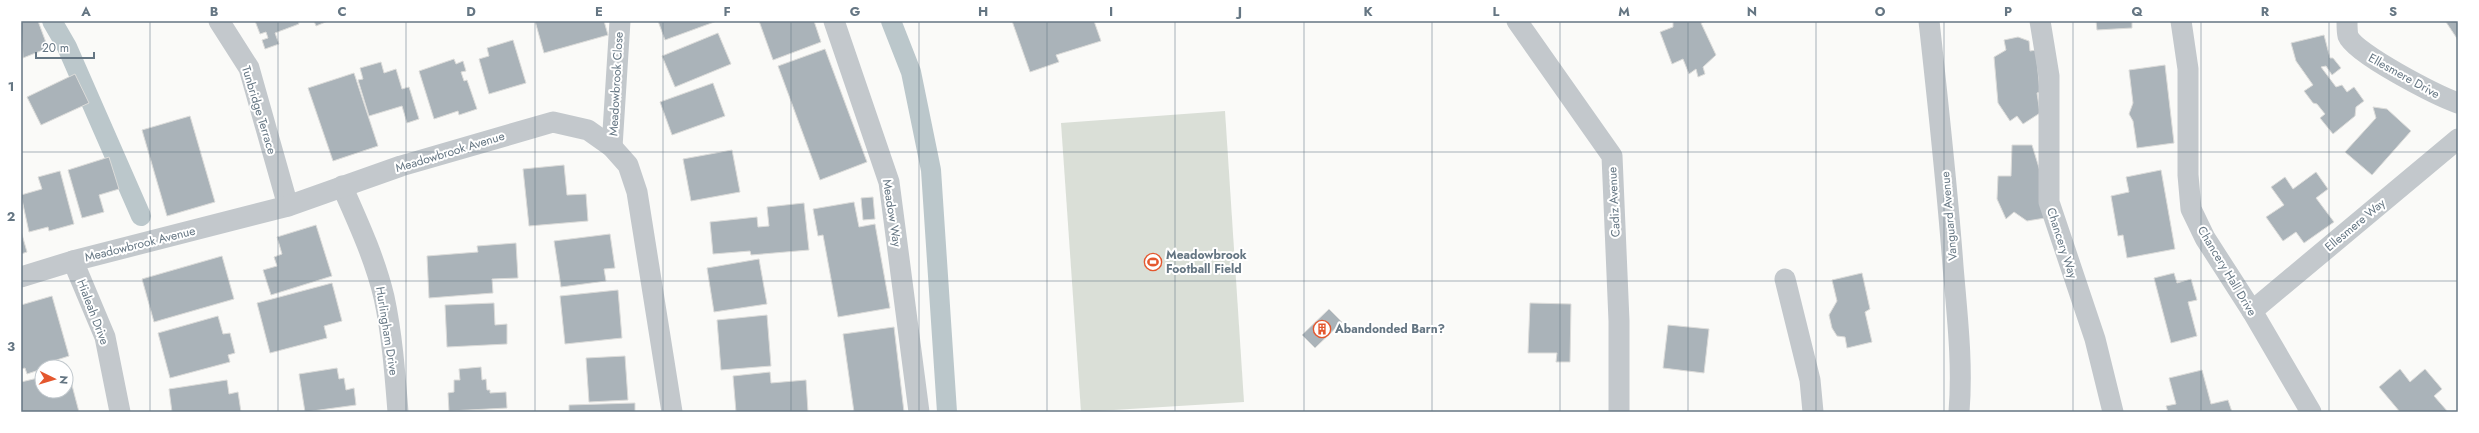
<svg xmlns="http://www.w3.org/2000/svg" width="2479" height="433" font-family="Jost,sans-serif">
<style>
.green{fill:#dadfd7}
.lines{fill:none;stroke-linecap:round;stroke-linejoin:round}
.canal{stroke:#bbc7cb;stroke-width:20}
.building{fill:#aab3b9;stroke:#dcdcda}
.minor{stroke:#c3c8cc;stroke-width:21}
.grid{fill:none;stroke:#657683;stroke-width:1;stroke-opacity:0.55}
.labels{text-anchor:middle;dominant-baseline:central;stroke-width:4;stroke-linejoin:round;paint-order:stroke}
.street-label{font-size:12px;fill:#657683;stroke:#fff}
.poi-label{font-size:12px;font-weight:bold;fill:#657683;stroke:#fff;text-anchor:start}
.neatline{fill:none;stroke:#657683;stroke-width:1.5}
.grid-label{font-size:13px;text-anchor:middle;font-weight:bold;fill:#657683}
</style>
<rect width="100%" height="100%" fill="#fafaf8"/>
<!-- green -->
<path class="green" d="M1225 111 1244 402 1081 412 1061 123Z"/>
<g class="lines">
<!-- canal -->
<g class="canal">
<path d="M52 21 67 47 141 216"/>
<path d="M891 21 911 72 931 170 947 412"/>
</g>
</g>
<!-- building -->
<g class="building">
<path d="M21 21H38L48 48 23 58Z"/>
<path d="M255 21H298L299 24 275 33 279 44 265 49 262 40 268 38 266 32 260 34Z"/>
<path d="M314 21H328L316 26Z"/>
<path d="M535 21H604L608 35 544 53Z"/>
<path d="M658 21H717L665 40Z"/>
<path d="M759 21H814L821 42 773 60Z"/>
<path d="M1012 21H1094L1101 41 1056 55 1059 62 1030 72Z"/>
<path d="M1673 21H1706L1701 23 1716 55 1703 67 1705 74 1698 77 1696 69 1689 74 1683 59 1672 64 1660 32 1673 27Z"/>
<path d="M2096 21H2132V28L2097 30Z"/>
<path d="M2458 21V40L2446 22Z"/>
<path d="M718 33 731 64 675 87 662 56Z"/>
<path d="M2324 35 2330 58H2333L2341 68 2332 75 2326 66 2321 67 2336 87 2342 85 2347 92 2354 87 2364 101 2356 107 2355 116 2333 134 2320 118 2325 114 2317 104 2313 103 2304 91 2313 85 2296 61 2291 43Z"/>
<path d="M2018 37 2029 41 2030 51 2036 50 2040 92 2037 93 2040 113 2023 124 2017 116 2010 121 1998 103 1994 57 2006 50 2004 40Z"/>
<path d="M513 40 526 83 489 94 479 59 489 56 487 48Z"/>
<path d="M825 49 867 162 820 180 778 66Z"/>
<path d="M454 59 456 64 463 61 466 71 461 72 464 81 467 80 477 109 459 115 458 111 434 119 419 71Z"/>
<path d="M381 62 384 73 396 69 402 89 409 87 419 119 407 123 402 106 369 116 358 80 363 79 360 68Z"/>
<path d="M2165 65 2174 143 2137 148 2133 121 2129 114 2133 103 2129 70Z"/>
<path d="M354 73 378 146 333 161 308 88Z"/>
<path d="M75 74 89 103 41 125 27 97Z"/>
<path d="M713 83 725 116 672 135 660 102Z"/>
<path d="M2373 107 2387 109 2411 131 2372 175 2345 152 2376 118Z"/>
<path d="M190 116 215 202 167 216 142 130Z"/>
<path d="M2012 145H2032L2040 171 2051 217 2027 221 2014 212 2006 219 1997 199 1998 176H2011Z"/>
<path d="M732 150 740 192 691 201 683 159Z"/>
<path d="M109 157 119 189 99 195 104 212 82 218 68 170Z"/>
<path d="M564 165 567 195 586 194 588 221 529 226 523 169Z"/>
<path d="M2161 170 2175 249 2127 258 2123 235 2118 236 2111 196 2129 192 2126 177Z"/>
<path d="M60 171 74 224 49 231 48 227 29 232 21 195 42 189 38 177Z"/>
<path d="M2316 172 2328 189 2316 198 2334 222 2304 243 2296 232 2283 241 2266 217 2284 205 2271 187 2285 177 2293 189Z"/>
<path d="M873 197 875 219 863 220 861 198Z"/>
<path d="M854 202 859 227 875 224 890 308 838 317 823 235 818 236 813 209Z"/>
<path d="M804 203 809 250 751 255 750 251 713 254 710 222 757 217 758 227 769 226 767 207Z"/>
<path d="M316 225 332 276 271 295 263 270 277 266 274 257 282 254 277 237Z"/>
<path d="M21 231 27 252 21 254Z"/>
<path d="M610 234 615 268 604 269 606 281 561 287 554 241Z"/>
<path d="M516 243 518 278 492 279 493 293 429 298 427 256 478 252 477 246Z"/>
<path d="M222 256 234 299 154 322 142 279Z"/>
<path d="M759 259 767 304 714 312 707 268Z"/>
<path d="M1862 273 1870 309 1865 312 1872 342 1847 348 1845 337 1837 336 1832 328 1829 315 1837 301 1832 280Z"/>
<path d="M2174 273 2177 283 2191 279 2197 300 2188 302 2197 336 2171 343 2154 278Z"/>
<path d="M332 283 342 321 324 326 327 338 270 353 257 303Z"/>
<path d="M618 290 622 338 565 344 560 296Z"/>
<path d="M52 296 69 356 47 363 48 367H42V369L27 374 25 368 21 369V305Z"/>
<path d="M494 303 495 325 507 324V344L447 347 445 305Z"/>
<path d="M1530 303 1571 304 1570 362H1556L1557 353H1528Z"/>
<path d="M1329 309 1342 322 1315 348 1302 335Z"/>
<path d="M767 315 771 366 721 370 717 320Z"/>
<path d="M218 316 223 334 230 333 235 353 228 355 230 362 170 378 158 333Z"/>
<path d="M1668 325 1709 329 1704 373 1663 368Z"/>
<path d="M894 327 904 412H854L843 334Z"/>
<path d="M625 356 628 400 589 402 586 358Z"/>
<path d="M481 367 482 380 486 379 487 390H490V393L506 392 507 408 449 411 448 393 454 392V380H460L459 369Z"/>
<path d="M337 368 339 379 344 378 346 390 354 388 356 405 305 412 299 374Z"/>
<path d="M2400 369 2410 382 2425 369 2442 389 2434 396 2448 412H2400L2379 387Z"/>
<path d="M66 370H68L79 412H21V382L42 377V391H66Z"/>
<path d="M2202 370 2211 404 2228 400 2232 412H2168L2166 406 2176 404 2169 378Z"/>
<path d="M770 372 771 383 806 380 808 412H736L733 376Z"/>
<path d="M227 380 229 394 238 392 241 412H172L169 389Z"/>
<path d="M635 403V412H569V405Z"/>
</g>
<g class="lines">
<!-- minor -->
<g class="minor">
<path d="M219 21 249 68 288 206"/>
<path d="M834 21 889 182 919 412"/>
<path d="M1517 21 1612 156 1619 321V412"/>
<path d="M1929 21C1938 103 1947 184 1953 266 1957 315 1963 363 1959 412"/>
<path d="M2040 21 2049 76V202L2095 339 2113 412"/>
<path d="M2181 21 2188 69V175L2191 209 2205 238 2252 311 2311 412"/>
<path d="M2347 21C2347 25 2347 32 2348 36 2355 54 2438 96 2458 103"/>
<path d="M612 147 620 21"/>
<path d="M342 186C358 222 375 259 384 297 392 334 395 374 398 412"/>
<path d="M73 261 105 337 120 412"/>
<path d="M21 277 73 261 288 206 401 166 553 122 588 130 612 147 628 165 637 192 672 412"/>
<path d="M1785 279 1810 380 1813 412"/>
<path d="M2252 311 2458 139"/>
</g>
</g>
<!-- grid -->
<path class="grid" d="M150 21V412M278 21V412M406 21V412M535 21V412M663 21V412M791 21V412M919 21V412M1047 21V412M1175 21V412M1304 21V412M1432 21V412M1560 21V412M1688 21V412M1816 21V412M1944 21V412M2073 21V412M2201 21V412M2329 21V412M21 152H2458M21 281H2458"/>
<!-- icons -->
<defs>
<symbol id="stadium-ring" viewBox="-11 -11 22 22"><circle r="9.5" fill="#fff" stroke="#e4572e" stroke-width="1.5"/><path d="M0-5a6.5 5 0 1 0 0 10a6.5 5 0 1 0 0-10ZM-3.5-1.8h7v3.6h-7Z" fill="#e4572e"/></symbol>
<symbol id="building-ring" viewBox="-11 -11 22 22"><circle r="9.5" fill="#fff" stroke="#e4572e" stroke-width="1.5"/><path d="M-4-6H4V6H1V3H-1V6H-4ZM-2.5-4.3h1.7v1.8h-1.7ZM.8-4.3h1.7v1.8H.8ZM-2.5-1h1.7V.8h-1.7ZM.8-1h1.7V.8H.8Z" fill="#e4572e"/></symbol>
</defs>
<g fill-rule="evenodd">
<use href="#stadium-ring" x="1143" y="252" width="20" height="20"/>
<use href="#building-ring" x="1312" y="319" width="20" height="20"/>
</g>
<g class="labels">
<!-- street labels -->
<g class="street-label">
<text transform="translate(2404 76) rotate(29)">Ellesmere Drive</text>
<text transform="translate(616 84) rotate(-87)">Meadowbrook Close</text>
<text transform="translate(259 110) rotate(73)">Tunbridge Terrace</text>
<text transform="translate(450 152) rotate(-17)">Meadowbrook Avenue</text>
<text transform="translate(1614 202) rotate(-93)">Cadiz Avenue</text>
<text transform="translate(892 213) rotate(81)">Meadow Way</text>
<text transform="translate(1949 216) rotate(-95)">Vanguard Avenue</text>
<text transform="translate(2355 225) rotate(-40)">Ellesmere Way</text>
<text transform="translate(2062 243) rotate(72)">Chancery Way</text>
<text transform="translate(140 244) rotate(-14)">Meadowbrook Avenue</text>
<text transform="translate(2227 271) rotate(59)">Chancery Hall Drive</text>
<text transform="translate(93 312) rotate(69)">Hialeah Drive</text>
<text transform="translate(387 331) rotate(81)">Hurlingham Drive</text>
</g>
<!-- poi labels -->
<g class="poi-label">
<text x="1166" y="255">Meadowbrook<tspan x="1166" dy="14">Football Field</tspan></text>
<text x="1335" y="329">Abandonded Barn?</text>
</g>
</g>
<!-- border -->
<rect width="2479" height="433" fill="none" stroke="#ffffff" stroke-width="44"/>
<!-- north arrow -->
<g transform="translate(54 379) rotate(95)"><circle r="19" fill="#ffffff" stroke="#c1c8cd"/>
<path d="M0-3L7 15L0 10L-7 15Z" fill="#e4572e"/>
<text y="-6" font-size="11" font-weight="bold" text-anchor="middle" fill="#657683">N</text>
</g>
<!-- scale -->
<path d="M36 52v6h58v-6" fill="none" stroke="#657683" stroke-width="2"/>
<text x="42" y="52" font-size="12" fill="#657683" stroke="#ffffff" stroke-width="3" paint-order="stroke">20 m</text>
<rect x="22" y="22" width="2435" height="389" class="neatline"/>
<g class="grid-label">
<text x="86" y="16">A</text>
<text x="214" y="16">B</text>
<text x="342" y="16">C</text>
<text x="471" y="16">D</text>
<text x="599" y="16">E</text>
<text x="727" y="16">F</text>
<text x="855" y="16">G</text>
<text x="983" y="16">H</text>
<text x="1111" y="16">I</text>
<text x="1240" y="16">J</text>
<text x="1368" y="16">K</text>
<text x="1496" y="16">L</text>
<text x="1624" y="16">M</text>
<text x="1752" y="16">N</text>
<text x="1880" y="16">O</text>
<text x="2008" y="16">P</text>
<text x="2137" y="16">Q</text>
<text x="2265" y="16">R</text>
<text x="2393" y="16">S</text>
<text x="11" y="91">1</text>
<text x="11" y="221">2</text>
<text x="11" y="351">3</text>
</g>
</svg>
